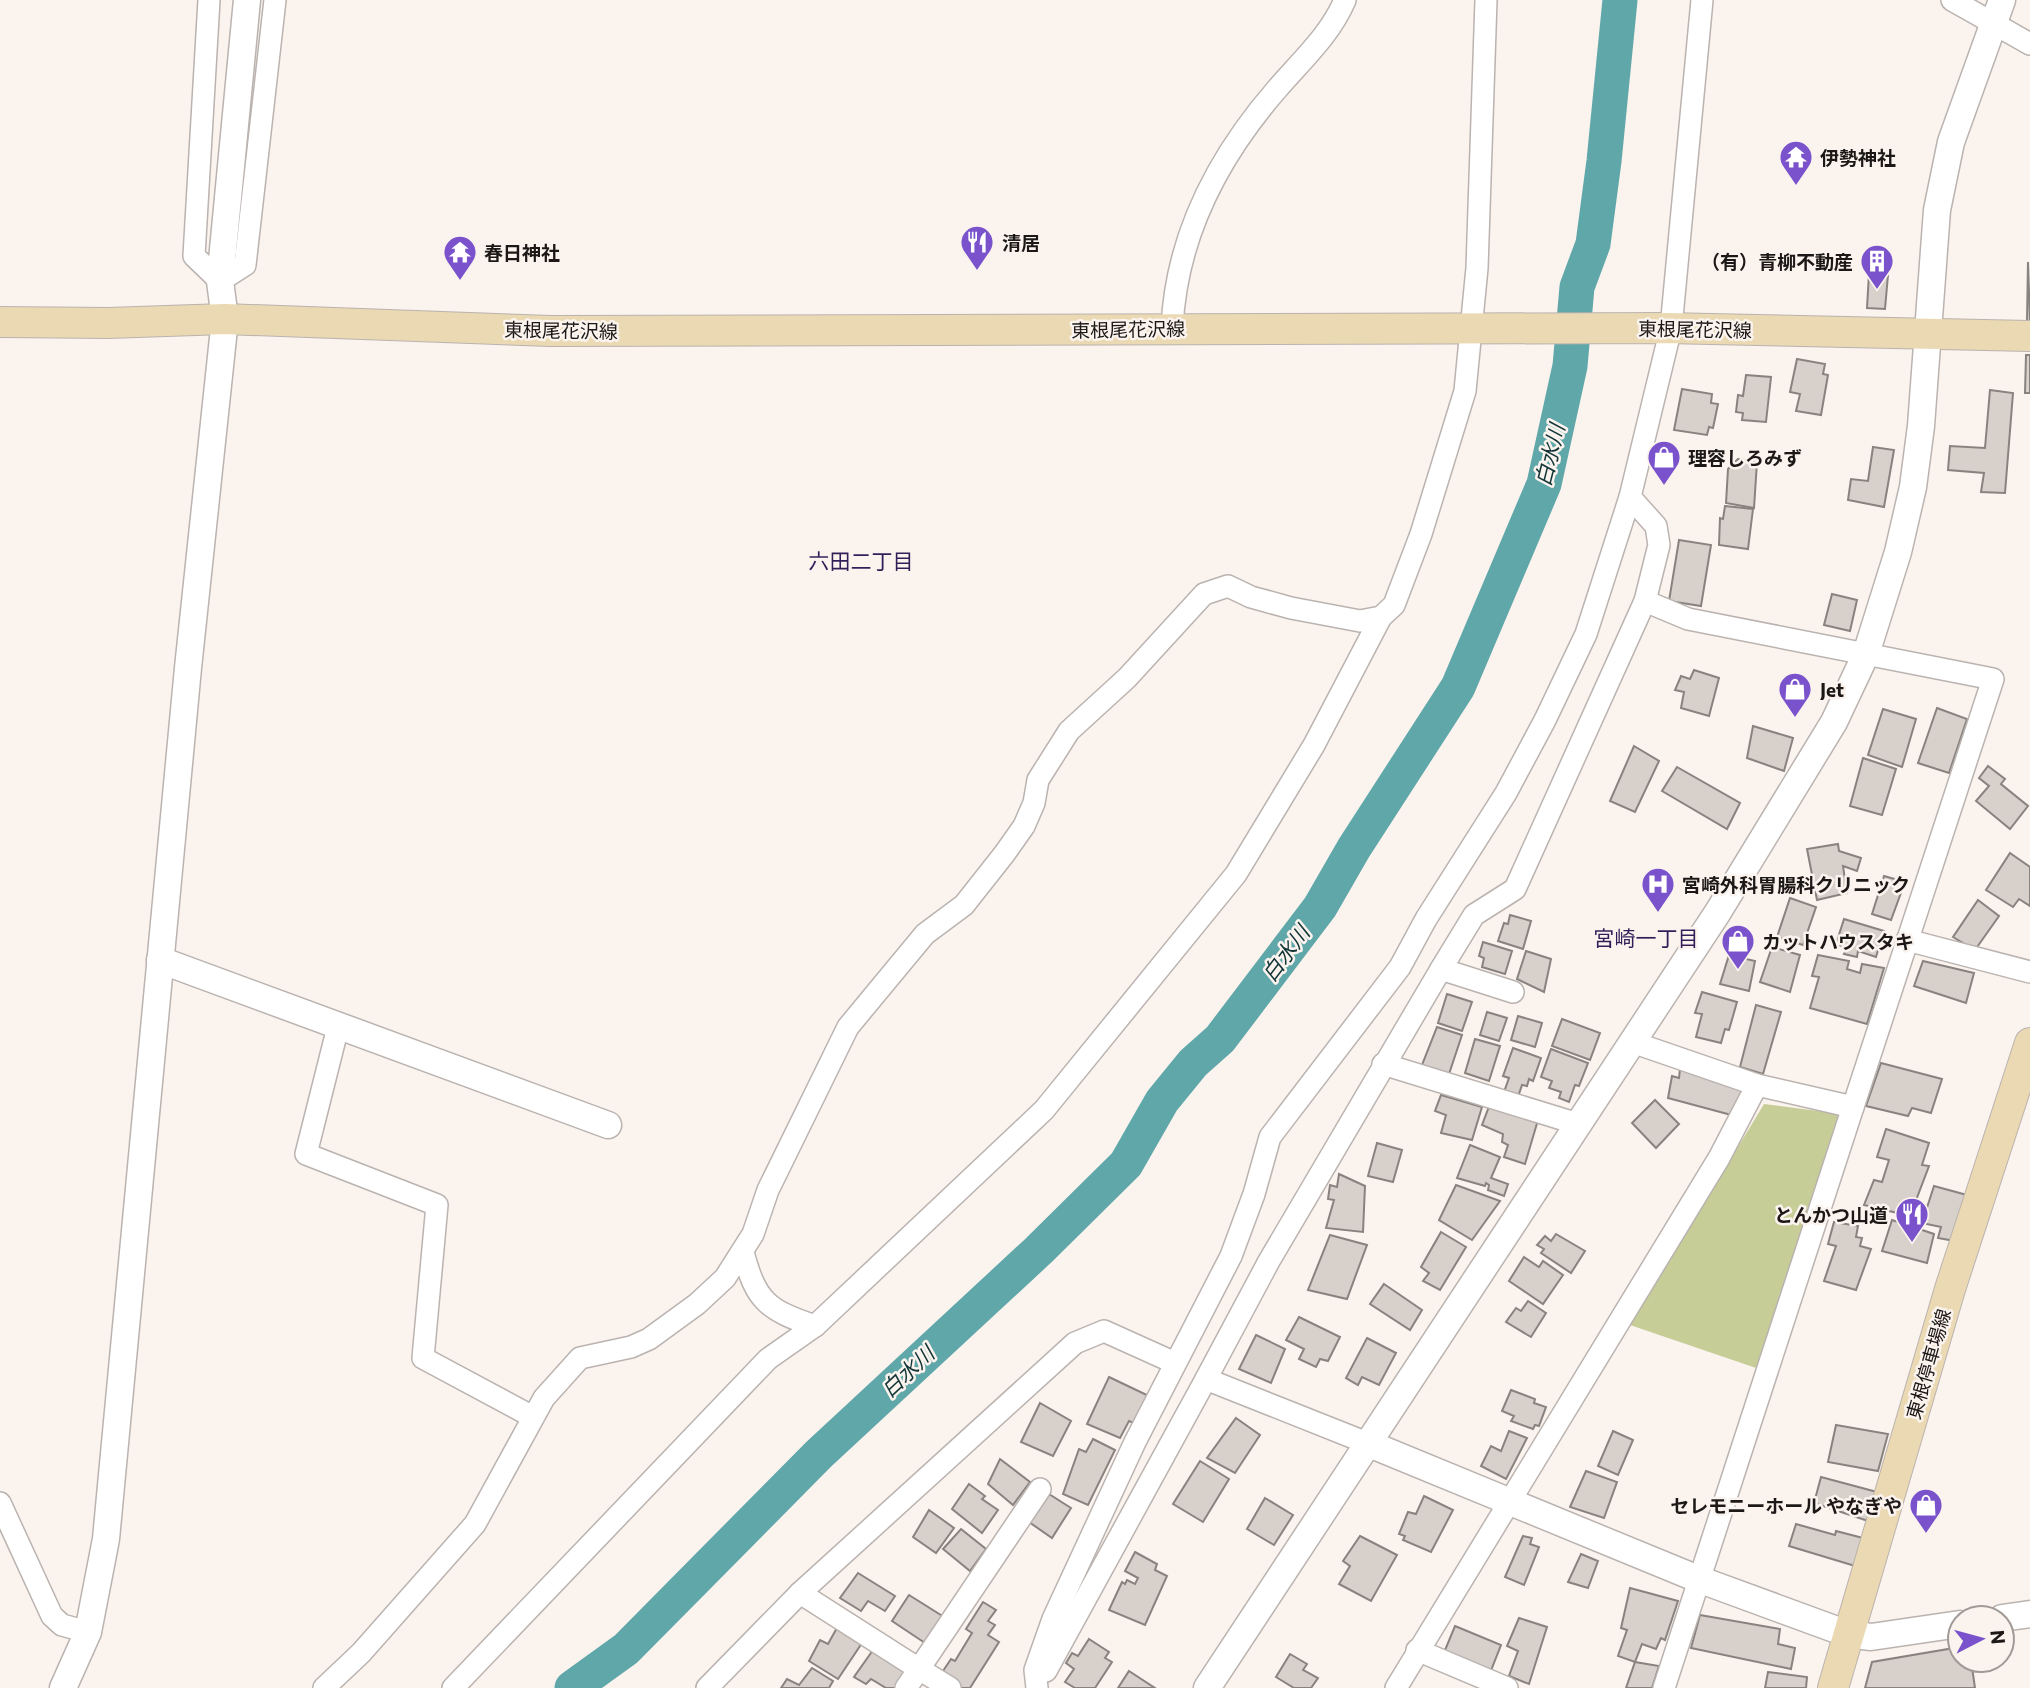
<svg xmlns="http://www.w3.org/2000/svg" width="2030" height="1688" font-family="Commissioner,'Noto Sans JP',sans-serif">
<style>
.green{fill:#c6cd97}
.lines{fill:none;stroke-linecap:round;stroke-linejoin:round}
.river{stroke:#60a7aa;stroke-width:35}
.building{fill:#d7d0cb;stroke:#89837f;stroke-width:2}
.minor-casing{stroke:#bab3af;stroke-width:24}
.tertiary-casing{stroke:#bab3af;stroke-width:29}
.secondary-casing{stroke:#bab3af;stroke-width:32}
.minor{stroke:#fff;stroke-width:21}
.tertiary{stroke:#fff;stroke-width:26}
.secondary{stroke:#ead9b2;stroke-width:30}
.labels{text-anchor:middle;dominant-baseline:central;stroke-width:5;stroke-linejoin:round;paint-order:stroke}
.poi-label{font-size:19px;font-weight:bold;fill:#1b1817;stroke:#fbf3ee;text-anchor:start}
.street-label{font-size:19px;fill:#1b1817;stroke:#fbf3ee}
.water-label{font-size:21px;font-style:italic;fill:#113436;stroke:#fbf3ee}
.neighbourhood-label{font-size:21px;fill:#311e58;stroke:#fbf3ee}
</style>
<rect width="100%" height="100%" fill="#fbf3ee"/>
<!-- green -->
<path class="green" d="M1764 1104 1841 1114 1762 1370 1630 1325Z"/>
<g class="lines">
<!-- river -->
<path class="river" d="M572 1688 626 1649 819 1454 1039 1250 1126 1164 1162 1101 1193 1063 1220 1039 1320 907 1354 848 1458 687 1544 484 1570 366 1577 287 1593 244 1604 161 1620 0"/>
</g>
<!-- building -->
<g class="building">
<path d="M2028 262 2030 321H2027Z"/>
<path d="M1869 273 1888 275 1885 309 1867 308Z"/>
<path d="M2026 355H2030V393H2025Z"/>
<path d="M1797 359 1825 364 1823 374 1828 375 1821 415 1796 411 1800 394 1790 392Z"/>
<path d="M1746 375 1771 377 1766 422 1742 420 1743 413 1736 412 1738 395 1743 396Z"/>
<path d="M1682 389 1712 394 1711 403 1718 404 1713 428 1709 427 1707 435 1674 430Z"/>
<path d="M1990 390 2013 393 2005 493 1981 492 1984 473 1948 470 1950 446 1985 448Z"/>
<path d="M1873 447 1894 450 1884 507 1848 500 1851 479 1868 481Z"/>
<path d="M1738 459 1757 462 1754 508 1726 503 1728 469Z"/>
<path d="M1725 506 1753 509 1748 549 1719 545 1720 518 1723 519Z"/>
<path d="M1679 540 1711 545 1701 606 1669 601Z"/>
<path d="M1832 594 1857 600 1850 631 1824 625Z"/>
<path d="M1694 670 1719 678 1709 716 1681 708 1684 692 1675 690 1681 676 1690 679Z"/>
<path d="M1937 708 1967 719 1949 773 1918 763Z"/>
<path d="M1883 709 1916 719 1902 767 1868 755Z"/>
<path d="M1753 726 1793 738 1784 771 1747 758Z"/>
<path d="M1634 746 1659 761 1635 812 1610 801Z"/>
<path d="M1863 758 1896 769 1882 815 1850 806Z"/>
<path d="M1988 766 2005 779 2001 784 2028 806 2010 829 1976 801 1989 786 1979 778Z"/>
<path d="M1677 767 1740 803 1727 829 1662 791Z"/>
<path d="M1838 844 1839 851 1861 858 1857 871 1843 866 1847 893 1817 900 1807 849Z"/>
<path d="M2010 853 2030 867V906L2019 899 2013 907 1986 890Z"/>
<path d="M1884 876 1905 882 1891 920 1872 914Z"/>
<path d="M1790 898 1816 907 1803 945 1777 937Z"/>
<path d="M1978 900 1999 916 1975 950 1953 937Z"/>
<path d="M1510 915 1531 921 1523 949 1498 941 1504 923 1508 924Z"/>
<path d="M1844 919 1884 931 1876 957 1858 951 1857 957 1844 954 1847 948 1836 944Z"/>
<path d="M1483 942 1512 951 1505 974 1482 967 1484 958 1479 956Z"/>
<path d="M1772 947 1800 955 1790 992 1760 982Z"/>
<path d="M1526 951 1551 959 1544 992 1517 979Z"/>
<path d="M1729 955 1755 961 1749 991 1720 984Z"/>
<path d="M1818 955 1849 961 1847 969 1860 973 1862 964 1884 968 1867 1024 1810 1008 1819 977 1812 976Z"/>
<path d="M1923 961 1974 973 1966 1003 1914 986Z"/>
<path d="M1702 992 1737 1002 1729 1030 1725 1029 1721 1043 1696 1037 1702 1014 1695 1013Z"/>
<path d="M1447 994 1472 1002 1462 1031 1438 1023Z"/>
<path d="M1756 1005 1781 1012 1763 1074 1740 1067Z"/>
<path d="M1487 1012 1507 1018 1499 1041 1480 1035Z"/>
<path d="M1518 1016 1542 1023 1535 1047 1511 1040Z"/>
<path d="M1562 1019 1600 1033 1590 1060 1552 1046Z"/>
<path d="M1437 1027 1462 1035 1449 1074 1422 1065Z"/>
<path d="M1475 1039 1500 1046 1489 1081 1465 1073Z"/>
<path d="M1513 1048 1541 1058 1533 1081 1529 1079 1527 1086 1522 1085 1518 1097 1504 1092 1509 1078 1503 1076Z"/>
<path d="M1551 1049 1588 1063 1579 1086 1575 1085 1569 1102 1559 1098 1561 1092 1549 1088 1552 1081 1541 1077Z"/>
<path d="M1881 1063 1942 1079 1931 1113 1912 1108 1908 1116 1866 1106Z"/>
<path d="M1680 1069 1744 1087 1735 1116 1668 1098 1672 1076 1679 1078Z"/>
<path d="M1441 1095 1482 1107 1472 1140 1441 1133 1446 1115 1435 1111Z"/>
<path d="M1655 1100 1679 1124 1656 1148 1632 1123Z"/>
<path d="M1490 1104 1538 1120 1525 1164 1504 1157 1508 1145 1502 1142 1503 1134 1482 1125Z"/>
<path d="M1886 1129 1929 1143 1922 1165 1929 1166 1910 1216 1864 1205 1874 1180 1882 1182 1889 1160 1877 1157Z"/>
<path d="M1377 1143 1402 1150 1393 1182 1368 1176Z"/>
<path d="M1470 1145 1500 1157 1491 1178 1508 1184 1504 1196 1488 1190 1489 1185 1486 1183 1485 1186 1457 1178Z"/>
<path d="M1339 1174 1365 1186 1363 1232 1326 1228 1334 1200 1328 1199 1330 1185 1337 1187Z"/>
<path d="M1456 1185 1500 1201 1472 1240 1439 1220Z"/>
<path d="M1934 1186 1967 1195 1955 1241 1938 1238 1941 1227 1922 1223Z"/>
<path d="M1892 1220 1934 1234 1927 1263 1882 1251Z"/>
<path d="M1834 1222 1858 1226 1856 1237 1862 1238 1860 1246 1871 1249 1856 1290 1824 1281 1836 1246 1828 1244Z"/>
<path d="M1441 1232 1466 1247 1440 1290 1423 1281 1429 1273 1421 1267Z"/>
<path d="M1556 1234 1585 1251 1571 1273 1541 1253 1544 1249 1537 1245 1545 1236 1551 1241Z"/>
<path d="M1330 1235 1367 1245 1347 1299 1308 1290Z"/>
<path d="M1524 1257 1539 1267 1543 1261 1563 1275 1543 1304 1509 1281Z"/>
<path d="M1384 1284 1422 1310 1410 1330 1370 1304Z"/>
<path d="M1528 1301 1546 1313 1531 1337 1506 1322 1516 1308 1521 1311Z"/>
<path d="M1299 1317 1340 1337 1328 1361 1320 1359 1316 1367 1299 1359 1304 1349 1286 1340Z"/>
<path d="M1256 1335 1285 1349 1271 1383 1239 1369Z"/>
<path d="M1367 1338 1396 1353 1379 1385 1362 1377 1358 1385 1346 1378Z"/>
<path d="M1109 1377 1151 1397 1138 1425 1129 1421 1120 1438 1087 1424Z"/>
<path d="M1511 1390 1535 1399 1534 1403 1546 1407 1539 1426 1535 1425 1533 1429 1511 1421 1514 1416 1502 1411Z"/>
<path d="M1040 1403 1071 1421 1053 1456 1021 1442Z"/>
<path d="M1236 1418 1260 1435 1235 1473 1207 1458Z"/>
<path d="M1836 1425 1888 1434 1878 1471 1828 1462Z"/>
<path d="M1509 1431 1527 1438 1506 1479 1481 1466 1491 1446 1501 1451Z"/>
<path d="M1613 1431 1633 1440 1618 1475 1598 1466Z"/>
<path d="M1093 1439 1115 1450 1088 1505 1063 1494 1079 1449 1086 1452Z"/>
<path d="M1000 1459 1030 1482 1013 1505 988 1484Z"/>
<path d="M1200 1461 1229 1479 1203 1522 1173 1504Z"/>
<path d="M1586 1471 1617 1482 1604 1518 1570 1507Z"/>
<path d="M1821 1477 1877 1492 1868 1521 1814 1503Z"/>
<path d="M969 1484 985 1496 982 1499 998 1510 982 1533 952 1509Z"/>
<path d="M1049 1494 1071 1508 1052 1538 1029 1522Z"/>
<path d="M1424 1496 1453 1510 1431 1552 1403 1540 1405 1536 1399 1534 1408 1512 1416 1514Z"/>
<path d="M1265 1498 1293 1515 1274 1545 1247 1529Z"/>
<path d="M929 1510 954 1528 936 1553 913 1537Z"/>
<path d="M1796 1524 1835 1535 1836 1531 1863 1538 1855 1566 1789 1546Z"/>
<path d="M961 1529 986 1549 970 1571 943 1549Z"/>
<path d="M1360 1536 1397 1555 1371 1601 1339 1584 1350 1566 1343 1561Z"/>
<path d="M1523 1536 1532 1538 1530 1544 1539 1547 1524 1585 1505 1577Z"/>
<path d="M1135 1552 1157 1564 1155 1570 1167 1576 1145 1625 1109 1610 1122 1582 1125 1584 1127 1580 1135 1584 1138 1578 1125 1571Z"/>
<path d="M1581 1554 1598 1561 1588 1588 1568 1582Z"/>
<path d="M858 1573 895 1596 885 1611 868 1601 861 1611 840 1598Z"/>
<path d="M1630 1588 1678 1601 1665 1640 1661 1638 1656 1649 1642 1644 1635 1662 1618 1656 1627 1630 1621 1628Z"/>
<path d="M909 1595 944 1617 925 1643 892 1621Z"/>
<path d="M983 1602 996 1610 988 1621 995 1625 988 1635 999 1642 970 1688H962L941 1674 951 1659 955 1661 972 1633 966 1629Z"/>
<path d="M1700 1615 1780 1629 1778 1644 1795 1648 1791 1669 1691 1648Z"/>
<path d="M1519 1618 1547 1627 1529 1684 1509 1676 1518 1651 1507 1646Z"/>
<path d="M838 1626 862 1643 838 1679 809 1661 820 1640 828 1644Z"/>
<path d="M1455 1626 1501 1645 1490 1673 1443 1655Z"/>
<path d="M1089 1639 1109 1652 1105 1658 1112 1662 1095 1688H1075L1065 1682 1074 1669 1066 1663 1072 1653 1078 1656Z"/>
<path d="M1960 1647V1660H1971L1975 1688H1865L1872 1662Z"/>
<path d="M873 1650 906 1671 896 1688H886L871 1679 866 1684 854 1677Z"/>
<path d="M1290 1654 1307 1664 1303 1670 1318 1678 1311 1688H1294L1276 1677Z"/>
<path d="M1635 1662 1659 1666 1652 1688H1626Z"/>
<path d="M812 1668 833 1681 829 1688H781L787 1679 799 1685Z"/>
<path d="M1129 1671 1155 1688H1118Z"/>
<path d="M1768 1672 1807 1677 1806 1688H1765Z"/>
</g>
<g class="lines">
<defs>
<g id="minor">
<path d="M209 0 194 256 220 281 245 265 275 0"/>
<path d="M1952 0 2030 44"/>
<path d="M1172 328C1176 237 1218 157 1277 89 1302 60 1330 35 1345 0"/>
<path d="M1645 601 1688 619 1993 679 1853 1107"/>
<path d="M1907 940 2030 972"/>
<path d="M1441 969 1474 915 1515 889 1645 601 1659 545 1656 526 1630 497 1671 328 1702 0"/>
<path d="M338 1027 306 1154 437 1205 423 1358 533 1417"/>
<path d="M1383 1064 1578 1124"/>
<path d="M743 1252C756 1301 767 1310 815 1326"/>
<path d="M1206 1379 1269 1261 1441 969 1513 992"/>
<path d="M1040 1489 919 1669 800 1593 1075 1343 1104 1331 1175 1363"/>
<path d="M0 1503 52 1616 62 1625 88 1632"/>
<path d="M1417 1650 1507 1688"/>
<path d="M1046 1671 1206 1379 1367 1443"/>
<path d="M324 1688 361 1653 475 1524 544 1398 580 1358 631 1347 649 1339 697 1304 725 1278 753 1234 768 1190 848 1027 925 934 964 905 1005 853 1024 826 1034 803 1038 780 1069 731 1127 678 1204 594 1228 586 1251 597 1291 608 1360 621 1381 617 1394 605 1421 534 1465 391 1477 268 1486 0"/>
<path d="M453 1688 768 1359 815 1326 1044 1110 1236 874 1314 745 1381 617"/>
<path d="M707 1688 800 1593"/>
<path d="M906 1688 919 1669 950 1688"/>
<path d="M1037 1688 1035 1670 1053 1619 1135 1442 1231 1256 1254 1194 1270 1137 1400 967 1426 919 1506 793 1545 720 1586 634 1630 497"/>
<path d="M1396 1688 1719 1158 1757 1085 1632 1042"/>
<path d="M1664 1688 1853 1107 1757 1085"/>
</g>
<g id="tertiary">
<path d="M160 960 608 1125"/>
<path d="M1367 1443 1698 1579 1848 1634 1871 1637 1960 1624"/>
<path d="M2002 1618 2030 1614"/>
<path d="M63 1688 88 1632 106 1539 188 668 225 319 220 281 247 0"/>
<path d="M1207 1688 1718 912 1834 722 1866 654 1898 552 1913 487 1921 426 1937 210 1951 142 2002 0"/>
</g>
<g id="secondary">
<path d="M0 322 108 323 225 319 551 331 1665 328 2030 336"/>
<path d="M1833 1688 1950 1289 2030 1043"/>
</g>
</defs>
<!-- minor casing -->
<use href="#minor" class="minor-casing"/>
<!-- tertiary casing -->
<use href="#tertiary" class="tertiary-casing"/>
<!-- secondary casing -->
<use href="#secondary" class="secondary-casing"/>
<!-- minor -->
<use href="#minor" class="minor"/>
<!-- tertiary -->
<use href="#tertiary" class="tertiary"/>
<!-- secondary -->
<use href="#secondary" class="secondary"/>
</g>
<!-- icons -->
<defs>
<symbol id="temple-pin" viewBox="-11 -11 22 30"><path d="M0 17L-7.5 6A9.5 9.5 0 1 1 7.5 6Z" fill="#7a53cc" stroke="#fbf3ee"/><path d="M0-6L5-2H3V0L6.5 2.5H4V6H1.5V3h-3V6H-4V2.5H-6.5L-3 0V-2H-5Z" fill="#fff"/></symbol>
<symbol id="restaurant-pin" viewBox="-11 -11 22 30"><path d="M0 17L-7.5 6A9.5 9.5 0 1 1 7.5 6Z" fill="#7a53cc" stroke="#fbf3ee"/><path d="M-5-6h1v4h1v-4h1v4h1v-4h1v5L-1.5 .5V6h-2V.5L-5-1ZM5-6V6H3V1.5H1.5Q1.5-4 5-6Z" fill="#fff"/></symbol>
<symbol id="building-pin" viewBox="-11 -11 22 30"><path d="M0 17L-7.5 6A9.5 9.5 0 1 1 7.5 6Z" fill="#7a53cc" stroke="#fbf3ee"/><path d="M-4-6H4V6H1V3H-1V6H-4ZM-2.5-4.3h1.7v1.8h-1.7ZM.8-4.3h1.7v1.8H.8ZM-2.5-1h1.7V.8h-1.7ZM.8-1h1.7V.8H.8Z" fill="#fff"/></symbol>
<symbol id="shop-pin" viewBox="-11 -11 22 30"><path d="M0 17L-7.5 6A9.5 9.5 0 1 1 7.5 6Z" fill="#7a53cc" stroke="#fbf3ee"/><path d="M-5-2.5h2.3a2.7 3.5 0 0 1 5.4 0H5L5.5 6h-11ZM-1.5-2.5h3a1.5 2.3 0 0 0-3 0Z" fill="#fff"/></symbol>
<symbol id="hospital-pin" viewBox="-11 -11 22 30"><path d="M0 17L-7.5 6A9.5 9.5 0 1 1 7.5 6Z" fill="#7a53cc" stroke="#fbf3ee"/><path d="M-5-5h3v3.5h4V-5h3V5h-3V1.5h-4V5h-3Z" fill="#fff"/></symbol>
</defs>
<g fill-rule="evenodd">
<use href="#temple-pin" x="1777" y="138" width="38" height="52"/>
<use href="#restaurant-pin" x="958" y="223" width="38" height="52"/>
<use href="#temple-pin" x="441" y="233" width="38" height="52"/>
<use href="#building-pin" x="1858" y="242" width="38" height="52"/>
<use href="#shop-pin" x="1645" y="438" width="38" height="52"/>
<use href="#shop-pin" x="1776" y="670" width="38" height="52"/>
<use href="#hospital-pin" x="1639" y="865" width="38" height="52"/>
<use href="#shop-pin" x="1719" y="922" width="38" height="52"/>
<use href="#restaurant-pin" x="1893" y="1195" width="38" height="52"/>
<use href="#shop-pin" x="1907" y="1486" width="38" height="52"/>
</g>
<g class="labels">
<!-- poi labels -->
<g class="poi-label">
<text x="1820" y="157">伊勢神社</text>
<text x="1002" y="242">清居</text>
<text x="484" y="252">春日神社</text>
<text x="1853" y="261" text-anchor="end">（有）青柳不動産</text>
<text x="1688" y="457">理容しろみず</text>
<text x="1820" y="689">Jet</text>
<text x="1682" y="884">宮崎外科胃腸科クリニック</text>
<text x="1762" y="941">カットハウスタキ</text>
<text x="1888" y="1214" text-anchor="end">とんかつ山道</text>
<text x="1902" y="1505" text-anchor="end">セレモニーホール やなぎや</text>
</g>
<!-- street labels -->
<g class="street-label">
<text transform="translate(1128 329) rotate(-1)">東根尾花沢線</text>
<text transform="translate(1695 329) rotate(1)">東根尾花沢線</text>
<text transform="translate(561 330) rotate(1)">東根尾花沢線</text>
<text transform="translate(1928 1364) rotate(-74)">東根停車場線</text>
</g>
<!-- water labels -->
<g class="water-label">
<text transform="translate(1549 455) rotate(-76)">白水川</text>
<text transform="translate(1285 953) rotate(-53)">白水川</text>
<text transform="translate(907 1371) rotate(-43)">白水川</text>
</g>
<!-- neighbourhood labels -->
<g class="neighbourhood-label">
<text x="861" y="560">六田二丁目</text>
<text x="1646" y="937">宮崎一丁目</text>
</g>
</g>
<!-- north arrow -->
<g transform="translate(1981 1639) rotate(84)"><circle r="33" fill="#fbf3ee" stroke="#a19b98" stroke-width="2"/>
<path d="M0-5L12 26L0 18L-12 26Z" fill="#7a53cc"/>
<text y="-10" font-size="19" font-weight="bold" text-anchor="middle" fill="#1b1817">N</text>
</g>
</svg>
